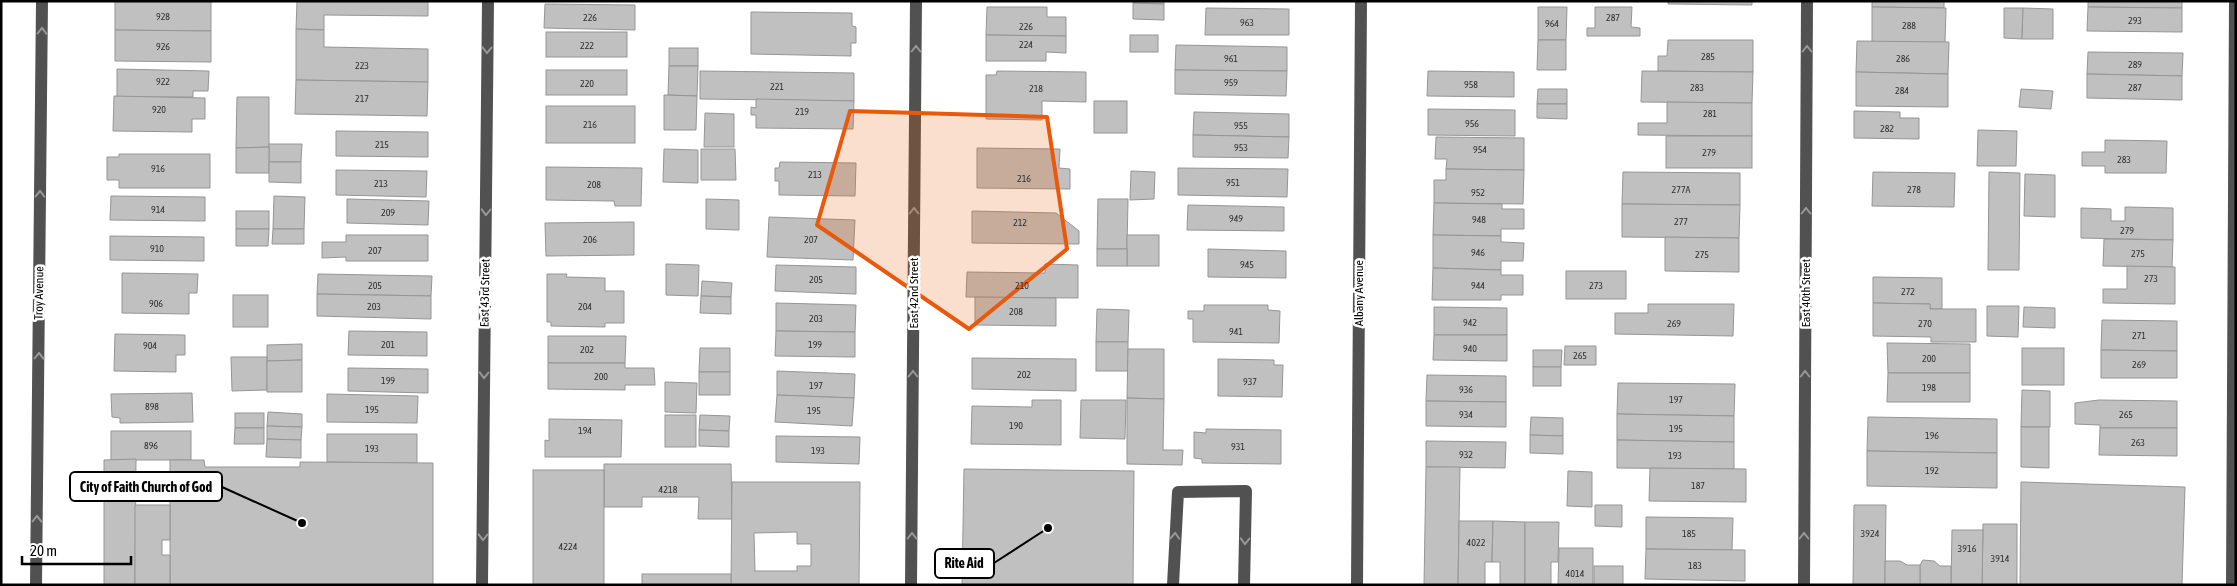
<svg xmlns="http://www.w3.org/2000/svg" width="2237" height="586" font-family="'Asap Condensed',sans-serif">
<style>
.building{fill:#c0c0c0;stroke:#959595;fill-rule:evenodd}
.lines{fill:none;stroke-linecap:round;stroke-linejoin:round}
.minor{stroke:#515151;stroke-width:12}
.oneway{stroke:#979797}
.marked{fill:#e8590c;fill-opacity:0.2;stroke:#e8590c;stroke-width:4;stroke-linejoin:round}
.labels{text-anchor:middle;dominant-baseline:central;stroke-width:5;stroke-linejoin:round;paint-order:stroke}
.number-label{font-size:10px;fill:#303030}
.street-label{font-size:12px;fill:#000;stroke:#fff}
.leader{fill:none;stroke:#000;stroke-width:2}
.callout-dot{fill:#000;stroke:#fff;stroke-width:2}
.callout{fill:#fff;stroke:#000;stroke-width:2}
.callout-label{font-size:14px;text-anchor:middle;font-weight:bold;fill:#000}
</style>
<rect width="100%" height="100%" fill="#fff"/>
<!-- building -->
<g class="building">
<path d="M115 1H211V31L115 30Z"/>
<path d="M297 1H428V16L324 15V30L296 29Z"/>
<path d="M1133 1H1164V4L1133 3Z"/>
<path d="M1668 1H1752V5L1668 4Z"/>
<path d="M1872 1H1944V8L1872 7Z"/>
<path d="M2088 1H2182V8L2088 7Z"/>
<path d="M1133 3 1164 4V20L1133 19Z"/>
<path d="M545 4 635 5V30L544 28Z"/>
<path d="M987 7H1047V17H1066V36L986 35Z"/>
<path d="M1538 7H1567L1566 40H1538Z"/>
<path d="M1595 7H1632L1631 27 1640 28V36H1587V28H1595Z"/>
<path d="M1872 7 1946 8 1945 43 1872 42Z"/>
<path d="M2088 7 2182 8V32L2087 31Z"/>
<path d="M1206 8 1289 9V35H1205Z"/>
<path d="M2004 8H2023L2022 39 2004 38Z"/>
<path d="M2023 8 2053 9V39H2022Z"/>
<path d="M751 12 852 13V26L856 27V43H851V56L751 54Z"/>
<path d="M296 29 324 30V47L428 49V82L296 80Z"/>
<path d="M115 30 211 31V62L115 61Z"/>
<rect x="546" y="32" width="81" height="25"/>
<path d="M986 35 1066 36V53L1046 52V61H986Z"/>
<rect x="1130" y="35" width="28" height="17"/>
<path d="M1538 40H1566V70H1537Z"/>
<path d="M1668 40H1753V72L1658 71V56H1667Z"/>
<path d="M1857 41 1949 42 1948 74 1856 72Z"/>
<path d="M1176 45 1287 47V71L1175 70Z"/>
<rect x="669" y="48" width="29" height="18"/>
<path d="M2088 52 2183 53 2182 76 2087 74Z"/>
<path d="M669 66H698L697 96 668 95Z"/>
<path d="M117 69 209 71 208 91H193V97H117Z"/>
<rect x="546" y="70" width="81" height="25"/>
<path d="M1175 70 1287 71 1286 96 1175 94Z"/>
<path d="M700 71 854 73V101L700 99Z"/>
<path d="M997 71 1086 72V102L1042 101V120L986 119V75H996Z"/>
<path d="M1428 71 1514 72V97L1427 96Z"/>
<path d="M1642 71 1753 72 1752 103 1641 102Z"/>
<path d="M1856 72 1948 74V107L1856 106Z"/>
<path d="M2087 74 2182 76V100L2087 98Z"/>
<path d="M296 80 428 82 427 116 295 114Z"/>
<path d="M1538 89H1567V104H1537Z"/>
<path d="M2021 89 2053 91 2051 109 2019 107Z"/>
<path d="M664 95 697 96 696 130H664Z"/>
<path d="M114 96 205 98V119H192V132L113 131Z"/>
<path d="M237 97H269V147L236 148Z"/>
<path d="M756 99 854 101 853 129 756 128V115H751V107L756 108Z"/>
<rect x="1094" y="101" width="33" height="32"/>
<path d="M1667 102 1752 103V136L1638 135V123H1667Z"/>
<path d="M1537 104H1567V119L1537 118Z"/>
<rect x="546" y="106" width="89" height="37"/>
<path d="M1428 109 1515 110V136L1428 135Z"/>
<path d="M1854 111 1900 112V118H1919V139L1854 138Z"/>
<path d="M1194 112 1289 114V137L1193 135Z"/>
<path d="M705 113 734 114V147H704Z"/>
<path d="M1978 130 2017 131 2016 166H1977Z"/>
<path d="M336 131 428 132V157L336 156Z"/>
<path d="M1193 135 1289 137 1288 158 1193 157Z"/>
<rect x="1666" y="136" width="86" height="32"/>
<path d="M1436 137 1524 138V170L1446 169 1447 159H1435Z"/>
<path d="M2105 140 2167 141 2166 173H2105V166H2082V152H2105Z"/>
<path d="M269 144H302L301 162H269Z"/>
<path d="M269 147V173H236V148Z"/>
<path d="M977 148 1060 149 1059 168 1070 169V189L977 188Z"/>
<path d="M664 149 698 150V183L663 182Z"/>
<path d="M701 149H735L736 180H701Z"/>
<path d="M119 154H210V188H119V180H107V157H119Z"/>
<path d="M269 162H301V183L269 182Z"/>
<path d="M780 162 856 163 855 196 779 195V181H775V168H779Z"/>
<path d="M546 167 642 168 641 206H615L614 201 546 200Z"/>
<path d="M1178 168 1288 169 1287 197 1178 195Z"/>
<path d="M1446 169 1524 170 1523 204 1434 203V180H1446Z"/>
<path d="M336 170 427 171 426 197 336 195Z"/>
<path d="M1131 171 1155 172 1154 199 1130 200Z"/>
<path d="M1623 172 1740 173V205L1622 204Z"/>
<path d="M1873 172 1955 173 1954 207 1872 206Z"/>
<path d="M1989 172 2020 173 2019 270H1988Z"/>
<path d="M2025 174 2055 175V217L2024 216Z"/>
<path d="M111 196 205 197V221L110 220Z"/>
<path d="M274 196 305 197 304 229H273Z"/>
<path d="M347 199 429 201 428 225 347 223Z"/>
<path d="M706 199 739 200V230L706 229Z"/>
<path d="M1098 199H1128L1127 249H1097Z"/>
<path d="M1434 203 1502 204V209H1524V229H1501V236L1433 235Z"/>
<path d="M1622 204 1740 205 1739 238 1622 237Z"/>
<path d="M1188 205 1284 207V231L1187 230Z"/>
<path d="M2125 207 2173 208V240L2081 238V208L2111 209V221H2125Z"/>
<rect x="236" y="211" width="33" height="18"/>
<path d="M972 211 1056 213 1079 231V244L972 243Z"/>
<path d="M769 217 855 220 853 260 767 257Z"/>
<path d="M634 222V255L546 256 545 223Z"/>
<path d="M236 229H269L268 246H236Z"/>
<path d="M273 229H304V244H272Z"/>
<path d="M346 235H428V261H346V257L322 258V242H346Z"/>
<rect x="1127" y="235" width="32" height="31"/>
<path d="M1433 235 1501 236V242L1524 243 1523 261H1501V270L1433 268Z"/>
<path d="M110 236 204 237V261L110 260Z"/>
<path d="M1665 237 1739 238V272L1665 271Z"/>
<path d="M2104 239 2173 240 2172 267 2103 266Z"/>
<rect x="1097" y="249" width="30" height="17"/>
<path d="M1208 249 1286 251V278L1208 277Z"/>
<path d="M666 264 699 265 698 296 666 295Z"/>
<path d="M1045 264 1078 265V298L966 297 967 272 1045 273Z"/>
<path d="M776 265 856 267V294L775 291Z"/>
<path d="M2127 266 2175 267V304L2103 303V289H2127Z"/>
<path d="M1433 268 1501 270V275H1523V295H1501V300H1432Z"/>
<rect x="1566" y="271" width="60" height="28"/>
<path d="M122 273 198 274 197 293H189V314L122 313Z"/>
<path d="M318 274 432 276 431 296 317 294Z"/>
<path d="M547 274H567L566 277 605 278V291H624V323H605V327L551 326V322H547Z"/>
<path d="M1873 277 1942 278V309H1930V304L1873 303Z"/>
<path d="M702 281 732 283 731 297 701 296Z"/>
<path d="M317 294 431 296V319L317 316Z"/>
<rect x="233" y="295" width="35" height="32"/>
<path d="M701 296 731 297V314L700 313Z"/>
<path d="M975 297 1056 298V326L975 325Z"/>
<path d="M776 303 856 305 855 332 776 331Z"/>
<path d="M1873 303 1930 304V309H1976V342H1931V337L1873 336Z"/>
<path d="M1648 304H1734L1733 336 1615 334V313H1648Z"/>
<path d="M1204 305H1268V310L1280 311 1279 343 1193 342V319H1188V311H1204Z"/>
<path d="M1987 306H2019L2018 337 1987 336Z"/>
<path d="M1434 307 1507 308V335H1434Z"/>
<path d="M2024 307 2055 308V328L2023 327Z"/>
<path d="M1097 309 1129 310 1128 342H1096Z"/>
<path d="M2102 320 2177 321V351L2101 350Z"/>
<path d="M349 331 427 332V356L348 355Z"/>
<path d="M776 331 855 332V357L775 356Z"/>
<path d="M115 334 185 335V355H176V372L114 371Z"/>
<path d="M1434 335H1507V361L1433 360Z"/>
<path d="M548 336H626L625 363H548Z"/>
<rect x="1096" y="342" width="32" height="29"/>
<path d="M1887 343 1970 344V373H1888Z"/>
<path d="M302 344V360L267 361V345Z"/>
<path d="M1565 346H1596V365H1564Z"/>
<path d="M700 348H730V372H699Z"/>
<rect x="2022" y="348" width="42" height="37"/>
<path d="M1128 349H1164V399L1127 398Z"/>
<path d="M1533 350H1562L1561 367H1533Z"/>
<path d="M2101 350 2177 351V378H2101Z"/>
<path d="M231 357H267V390L232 391Z"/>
<path d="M972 358 1076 359V391L972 389Z"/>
<path d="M1218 359 1274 360V365H1283L1282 397 1218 396Z"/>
<path d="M302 360V392H267V361Z"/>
<path d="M548 363H625V368H654L655 385H625V390L548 389Z"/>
<rect x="1533" y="367" width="28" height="19"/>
<path d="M348 368 428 369V393L348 391Z"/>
<path d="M777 371 855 374 854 398 777 395Z"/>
<rect x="699" y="372" width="31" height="23"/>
<path d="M1888 373H1970V402H1887Z"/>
<path d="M1427 375 1506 376V402L1426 401Z"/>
<path d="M665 382 697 383 696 413 665 412Z"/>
<path d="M1618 383 1735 384 1734 416 1617 414Z"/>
<path d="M2022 390 2050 391V427H2021Z"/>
<path d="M192 393 193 422 120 423V418L112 417 111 394Z"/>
<path d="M327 394 418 396 417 423 327 422Z"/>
<path d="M777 395 854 398 852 426 775 422Z"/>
<path d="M1127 398 1164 399 1163 450H1183L1182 465 1127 464Z"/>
<path d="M1032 400H1061V445L971 444 972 406 1032 407Z"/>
<path d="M1081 400H1126L1125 439 1080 438Z"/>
<path d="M2099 400 2177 401V428H2100V425L2075 424V403Z"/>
<path d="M1426 401 1506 402V427L1426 426Z"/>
<path d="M268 412 302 414V427L267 426Z"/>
<rect x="235" y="413" width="29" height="15"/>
<path d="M1617 414 1734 416V442L1617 440Z"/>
<rect x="665" y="415" width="31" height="32"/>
<path d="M700 415 730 416 729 431 699 430Z"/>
<path d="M1531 417 1563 418V436L1530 435Z"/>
<path d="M1868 417 1997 419V453L1867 451Z"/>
<path d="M549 419 622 420 621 457H545V440L549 441Z"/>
<path d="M267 426 302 427 301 440 267 439Z"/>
<path d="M2021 427H2049V468L2021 467Z"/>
<path d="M235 428H264V444H234Z"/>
<path d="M2100 428H2177V456L2099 455Z"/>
<path d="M1206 429 1281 430V464L1202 463V459L1194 458V432L1206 433Z"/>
<path d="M699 430 729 431V447L699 446Z"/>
<rect x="111" y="431" width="80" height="29"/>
<path d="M327 434H417V463L327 462Z"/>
<path d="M1530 435 1563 436V454L1530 453Z"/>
<path d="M776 436 860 437 859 464 776 462Z"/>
<path d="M267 439 301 440V458L266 457Z"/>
<path d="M1617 440 1734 442V469L1617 468Z"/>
<path d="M1426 441 1506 442 1505 468 1426 467Z"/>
<path d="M1867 451 1997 453V488L1867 486Z"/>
<path d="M136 459 135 585H104V460Z"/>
<path d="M170 460H204L205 467H300V462L433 463V585H170Z"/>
<path d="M604 464H731L732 519H698L699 497H642V507H604Z"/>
<path d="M1426 467H1460L1458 585H1424Z"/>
<path d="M1650 468 1746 469V502L1649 501Z"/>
<path d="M964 469 1134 471 1133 585H962Z"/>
<rect x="533" y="470" width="71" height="115"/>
<path d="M1568 471 1592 472V507L1567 506Z"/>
<path d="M732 482H860L859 585H731ZM797 532V544H811V566H797V571H755L754 533Z"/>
<path d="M2021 482 2185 487 2182 585H2020Z"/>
<path d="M135 505H170V540H162V555H170V585H135Z"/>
<path d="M1595 505H1622V527L1595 526Z"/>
<path d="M1854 505H1886L1885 585H1853Z"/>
<path d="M1646 517 1733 518 1732 550 1646 549Z"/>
<path d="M1459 521H1493L1492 562H1485V585H1458Z"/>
<path d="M1493 521 1525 522V585H1500V562H1492Z"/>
<path d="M1525 522H1559L1558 562H1551V585H1525Z"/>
<path d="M1983 524H2017V585H1982Z"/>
<path d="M1952 530H1983L1982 585H1951Z"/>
<path d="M1559 548H1593V585H1558Z"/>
<path d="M1646 549 1745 550V581L1645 579Z"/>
<path d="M1923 560 1934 561 1940 566H1951V585H1920V565Z"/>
<path d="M1885 561H1900L1907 565H1920V585H1885Z"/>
<rect x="1594" y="566" width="29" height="19"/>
<rect x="642" y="574" width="89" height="11"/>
</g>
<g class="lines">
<!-- minor -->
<g class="minor">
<path d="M36 585 42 1"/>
<path d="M482 585 488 1"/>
<path d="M911 585 916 1"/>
<path d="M1173 585 1178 492 1246 491 1244 585"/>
<path d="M1357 585 1361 1"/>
<path d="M1804 585 1807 1"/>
<path d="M2232 585 2235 1"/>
</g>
</g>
<!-- one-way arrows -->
<defs><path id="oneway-chevron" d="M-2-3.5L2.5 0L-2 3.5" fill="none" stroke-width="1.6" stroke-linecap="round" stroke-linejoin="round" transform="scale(1.25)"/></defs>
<g class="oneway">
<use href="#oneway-chevron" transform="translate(42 31) rotate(-89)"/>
<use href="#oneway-chevron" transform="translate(916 49) rotate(-90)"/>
<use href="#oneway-chevron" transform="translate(1807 49) rotate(-90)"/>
<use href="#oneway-chevron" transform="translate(487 50) rotate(91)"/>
<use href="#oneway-chevron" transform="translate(40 194) rotate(-89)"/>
<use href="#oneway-chevron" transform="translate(914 211) rotate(-90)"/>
<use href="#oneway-chevron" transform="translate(1806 211) rotate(-90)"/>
<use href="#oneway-chevron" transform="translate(486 212) rotate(91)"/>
<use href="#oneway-chevron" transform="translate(39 356) rotate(-89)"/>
<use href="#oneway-chevron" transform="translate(913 374) rotate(-90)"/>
<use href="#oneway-chevron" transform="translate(1805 374) rotate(-90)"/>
<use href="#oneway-chevron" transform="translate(484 375) rotate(91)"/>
<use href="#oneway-chevron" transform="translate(37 519) rotate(-89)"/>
<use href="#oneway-chevron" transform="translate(912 536) rotate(-90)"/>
<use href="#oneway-chevron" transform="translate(1175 536) rotate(-87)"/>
<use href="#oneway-chevron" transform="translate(1804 536) rotate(-90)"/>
<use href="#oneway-chevron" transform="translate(483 537) rotate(91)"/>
<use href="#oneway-chevron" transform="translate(1245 541) rotate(91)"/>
</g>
<!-- marked area -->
<path class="marked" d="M850 111 1047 117 1067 249 969 329 817 225Z"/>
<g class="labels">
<!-- number labels -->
<g class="number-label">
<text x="163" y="16">928</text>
<text x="590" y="17">226</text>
<text x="1613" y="17">287</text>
<text x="2135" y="20">293</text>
<text x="1247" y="22">963</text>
<text x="1552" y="23">964</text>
<text x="1909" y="25">288</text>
<text x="1026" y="26">226</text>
<text x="1026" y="44">224</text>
<text x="587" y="45">222</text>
<text x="163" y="46">926</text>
<text x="1708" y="56">285</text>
<text x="1231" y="58">961</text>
<text x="1903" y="58">286</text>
<text x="2135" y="64">289</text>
<text x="362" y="65">223</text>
<text x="163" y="81">922</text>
<text x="1231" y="82">959</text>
<text x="587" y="83">220</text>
<text x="1471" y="84">958</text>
<text x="777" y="86">221</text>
<text x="1697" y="87">283</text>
<text x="2135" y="87">287</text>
<text x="1036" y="88">218</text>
<text x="1902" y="90">284</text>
<text x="362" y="98">217</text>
<text x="159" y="109">920</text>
<text x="802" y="111">219</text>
<text x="1710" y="113">281</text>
<text x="1472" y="123">956</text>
<text x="590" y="124">216</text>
<text x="1241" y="125">955</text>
<text x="1887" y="128">282</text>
<text x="382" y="144">215</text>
<text x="1241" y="147">953</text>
<text x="1480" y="149">954</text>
<text x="1709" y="152">279</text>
<text x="2124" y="159">283</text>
<text x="158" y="168">916</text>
<text x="815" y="174">213</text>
<text x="1024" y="178">216</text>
<text x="1233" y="182">951</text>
<text x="381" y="183">213</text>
<text x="594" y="184">208</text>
<text x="1681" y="189">277A</text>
<text x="1914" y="189">278</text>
<text x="1478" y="192">952</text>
<text x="158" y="209">914</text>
<text x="388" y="212">209</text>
<text x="1236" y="218">949</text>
<text x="1479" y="219">948</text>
<text x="1681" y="221">277</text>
<text x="1020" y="222">212</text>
<text x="2127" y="230">279</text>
<text x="590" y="239">206</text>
<text x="811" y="239">207</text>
<text x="157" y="248">910</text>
<text x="375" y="250">207</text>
<text x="1478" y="252">946</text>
<text x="2138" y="253">275</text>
<text x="1702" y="254">275</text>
<text x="1247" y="264">945</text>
<text x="2151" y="278">273</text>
<text x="816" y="279">205</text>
<text x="375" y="285">205</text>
<text x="1022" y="285">210</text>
<text x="1478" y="285">944</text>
<text x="1596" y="285">273</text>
<text x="1908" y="291">272</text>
<text x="156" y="303">906</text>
<text x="374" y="306">203</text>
<text x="585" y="306">204</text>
<text x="1016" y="311">208</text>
<text x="816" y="318">203</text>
<text x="1470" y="322">942</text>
<text x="1674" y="323">269</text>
<text x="1925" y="323">270</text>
<text x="1236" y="331">941</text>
<text x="2139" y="335">271</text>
<text x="388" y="344">201</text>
<text x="815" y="344">199</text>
<text x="150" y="345">904</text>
<text x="1470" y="348">940</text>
<text x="587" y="349">202</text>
<text x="1580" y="355">265</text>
<text x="1929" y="358">200</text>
<text x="2139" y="364">269</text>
<text x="1024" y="374">202</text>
<text x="601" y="376">200</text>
<text x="388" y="380">199</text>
<text x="1250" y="381">937</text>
<text x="816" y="385">197</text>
<text x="1929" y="387">198</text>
<text x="1466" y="389">936</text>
<text x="1676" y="399">197</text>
<text x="152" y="406">898</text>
<text x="372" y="409">195</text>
<text x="814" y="410">195</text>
<text x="1466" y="414">934</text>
<text x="2126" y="414">265</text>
<text x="1016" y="425">190</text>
<text x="1676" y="428">195</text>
<text x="585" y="430">194</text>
<text x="1932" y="435">196</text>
<text x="2138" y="442">263</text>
<text x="151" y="445">896</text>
<text x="1238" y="446">931</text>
<text x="372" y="448">193</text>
<text x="818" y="450">193</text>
<text x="1466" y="454">932</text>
<text x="1675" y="455">193</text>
<text x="1932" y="470">192</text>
<text x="1698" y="485">187</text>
<text x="668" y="489">4218</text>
<text x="1689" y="533">185</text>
<text x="1870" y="533">3924</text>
<text x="1476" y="542">4022</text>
<text x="568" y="546">4224</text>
<text x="1967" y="548">3916</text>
<text x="2000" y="558">3914</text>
<text x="1695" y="565">183</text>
<text x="1575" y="573">4014</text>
</g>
<!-- street labels -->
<g class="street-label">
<text transform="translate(39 293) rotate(-89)">Troy Avenue</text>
<text transform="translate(485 293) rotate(-89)">East 43rd Street</text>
<text transform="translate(914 293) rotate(-90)">East 42nd Street</text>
<text transform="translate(1359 293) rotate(-90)">Albany Avenue</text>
<text transform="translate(1806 293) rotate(-90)">East 40th Street</text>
</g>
</g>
<!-- callouts -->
<path class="leader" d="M302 523L222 487M1048 528L994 563"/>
<g class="callout-dot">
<circle cx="302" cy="523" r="5"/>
<circle cx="1048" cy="528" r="5"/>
</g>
<g class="callout">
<rect x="70" y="472" width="152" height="29" rx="5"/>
<rect x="935" y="549" width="59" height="29" rx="5"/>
</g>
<g class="callout-label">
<text x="146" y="492">City of Faith Church of God</text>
<text x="964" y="568">Rite Aid</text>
</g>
<!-- border -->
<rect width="2237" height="586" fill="none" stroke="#000000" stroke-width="5"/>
<!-- scale -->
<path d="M22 556v8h109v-8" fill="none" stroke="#000000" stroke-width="2.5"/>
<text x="30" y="556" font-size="15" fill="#000000" stroke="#ffffff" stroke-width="4" paint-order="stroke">20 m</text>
</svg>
